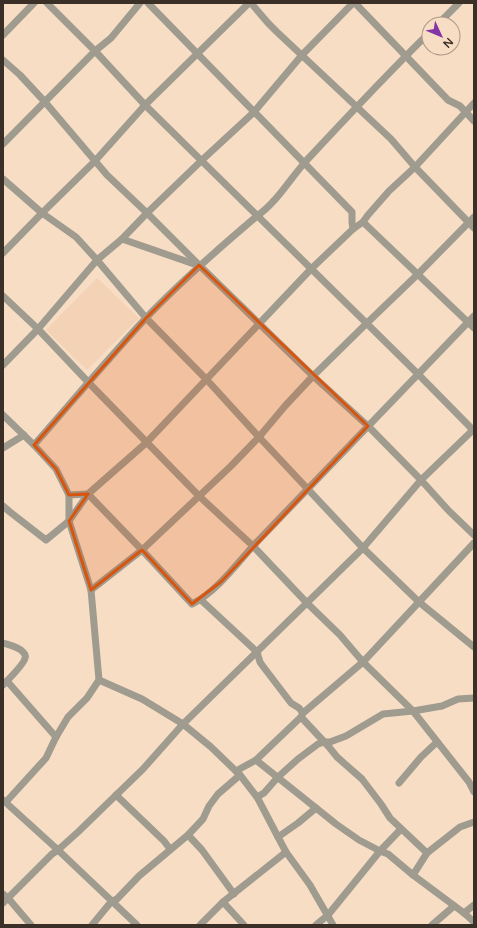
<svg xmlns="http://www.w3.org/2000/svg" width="477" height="928" font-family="'Varela Round',sans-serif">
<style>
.built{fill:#f4d2b5}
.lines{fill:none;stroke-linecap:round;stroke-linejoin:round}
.minor{stroke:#9f9b8e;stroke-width:7}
.marked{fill:#d7550f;fill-opacity:0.2;stroke:#d7550f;stroke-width:3;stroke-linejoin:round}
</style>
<rect width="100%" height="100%" fill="#f8ddc5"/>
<!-- built -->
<path class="built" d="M97 278 139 318 87 370 46 330Z"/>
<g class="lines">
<!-- minor -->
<g class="minor">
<path d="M47 3 95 51 145 105 418 374 474 431"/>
<path d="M148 3 352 212V222L353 229"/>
<path d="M251 3 268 23 277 32 391 139 415 167 474 228"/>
<path d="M355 3 448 100 460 106 474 121"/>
<path d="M438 24 459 3"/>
<path d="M3 35 34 3"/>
<path d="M3 60 20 75 45 102 107 175 147 213 199 265 313 376 368 426 421 480 449 511 474 535"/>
<path d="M3 144 95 51 111 38 140 3"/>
<path d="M3 179 42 213 76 237 97 260 146 318 207 380 259 437 363 548 419 602 474 647"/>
<path d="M363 222 474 328"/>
<path d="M122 239 197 265"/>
<path d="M3 253 42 213 95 161 145 105 249 3"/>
<path d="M3 296 38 329 89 383 199 496 253 546 307 603 340 635 363 662 413 711 469 782 474 792"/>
<path d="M3 365 38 329 97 260 122 239 147 213 201 161 254 112 302 55 353 3"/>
<path d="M3 415 34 445 56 469 69 495V521L91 590 99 680 87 698 68 717 56 737 46 758 6 802"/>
<path d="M34 445C71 403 107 360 145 319 180 282 218 249 257 216 277 202 290 179 306 161 346 118 387 74 429 33"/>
<path d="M3 448 24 435"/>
<path d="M69 495 88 494 142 550 192 604C216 592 236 565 253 546L474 316"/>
<path d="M3 506 10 512 46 540 69 521 88 494 146 443 311 269 353 229 363 222 368 215 389 191 415 167 474 103"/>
<path d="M91 590 142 550 231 466 259 437 285 406 313 376 366 324 418 274 474 217"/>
<path d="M201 600 257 652 260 662 262 665 291 703 299 708 303 713"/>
<path d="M3 643C9 645 19 647 23 652 25 654 26 656 25 658 24 664 8 680 3 685"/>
<path d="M99 680 142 699 183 724 211 747 240 775 257 797 278 837 286 852 310 885 333 925"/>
<path d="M7 681 56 737"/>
<path d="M301 717 329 747 337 757 362 779 381 804 390 818 427 853"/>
<path d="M256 760 301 717 303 713 363 662 474 543"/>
<path d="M236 771 256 760 336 824 359 840 380 851 388 854 413 875 464 913 474 922"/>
<path d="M399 783 421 757 437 742"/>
<path d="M116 795 164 841 170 849"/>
<path d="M257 797 264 793 278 777 298 759 318 744 324 742H330L346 736 383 714 413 711 442 706 458 699 474 698"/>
<path d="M3 800 58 850 137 925"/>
<path d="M188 835 202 850 234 894"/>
<path d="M278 837 298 823 316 808"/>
<path d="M413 875 427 853 460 827 474 822"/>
<path d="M3 894 8 898 31 925"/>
<path d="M223 902 244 925"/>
<path d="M3 903 52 854 58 850 78 832 143 769 183 724 363 548 421 480 474 429"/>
<path d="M464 913 474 905"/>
<path d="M92 925 111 902 117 899 139 876 188 835 203 819 209 806 218 794 240 775"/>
<path d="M200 925 223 902 286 852"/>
<path d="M316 925 328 915 380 851 401 829"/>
<path d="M432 925 454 906"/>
</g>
</g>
<!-- marked area -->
<path class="marked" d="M199 265 368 426 222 581 192 604 142 550 91 590 69 521 88 494 69 495 56 469 34 445 146 318Z"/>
<!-- border -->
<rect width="477" height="928" fill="none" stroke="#3b3027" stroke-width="8"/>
<!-- north arrow -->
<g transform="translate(441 36) rotate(134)"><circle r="19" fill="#f8ddc5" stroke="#ac9886"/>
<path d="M0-3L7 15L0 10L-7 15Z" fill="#8435a5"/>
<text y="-6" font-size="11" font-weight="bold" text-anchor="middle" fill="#3b3027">N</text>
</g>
</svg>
